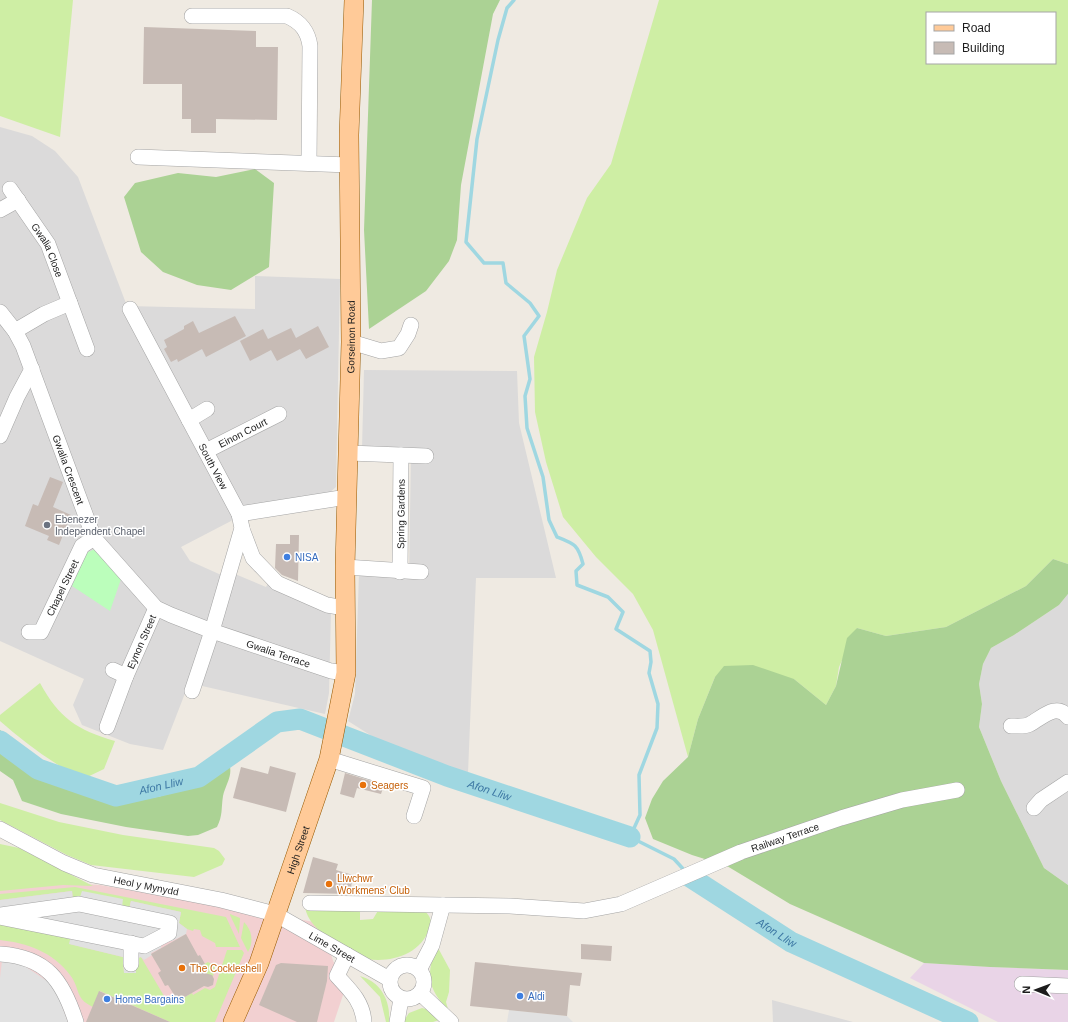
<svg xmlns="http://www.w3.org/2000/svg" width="1068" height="1022" font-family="Arial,sans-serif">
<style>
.residential{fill:#dbdada}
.commercial{fill:#f2d0d1}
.industrial{fill:#e9d4e7}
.grass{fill:#ceeea4;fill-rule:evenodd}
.forest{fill:#abd294}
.park{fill:#bbfebb}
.parking{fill:#e1e1e1}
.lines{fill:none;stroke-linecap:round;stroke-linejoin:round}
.stream{stroke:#9fd7e1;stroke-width:3.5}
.river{stroke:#9fd7e1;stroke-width:21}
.building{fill:#c7bbb5}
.minor-casing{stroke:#a4a4a4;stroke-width:16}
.major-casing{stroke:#975900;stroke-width:20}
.minor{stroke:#fff;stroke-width:15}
.major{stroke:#ffca98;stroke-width:19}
.worship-dot{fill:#6b7280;stroke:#fff;stroke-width:1.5}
.shop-dot{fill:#3f7fe0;stroke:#fff;stroke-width:1.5}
.food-dot{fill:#e8710a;stroke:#fff;stroke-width:1.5}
.labels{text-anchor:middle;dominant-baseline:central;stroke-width:3;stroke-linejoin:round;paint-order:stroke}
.street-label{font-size:10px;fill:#1d1d1d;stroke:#fff}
.worship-label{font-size:10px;fill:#5b616d;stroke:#fff;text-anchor:start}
.shop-label{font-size:10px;fill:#366cbe;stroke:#fff;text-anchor:start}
.food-label{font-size:10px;fill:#c56008;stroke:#fff;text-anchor:start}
.water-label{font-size:11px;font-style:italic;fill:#3d78a4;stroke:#fff}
</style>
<rect width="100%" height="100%" fill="#efeae2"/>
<!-- residential -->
<g class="residential">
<path d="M0 127 32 136 55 151 78 177 127 306 255 309V276L340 279 336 487 329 493 247 507 231 521 181 547 190 561 219 574H235L266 587 271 579 331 610 329 693 325 714 189 683 163 750 130 744 82 725 73 705 84 679 0 641Z"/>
<path d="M364 370 517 371 519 423 556 578H476L468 773 394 750 348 721 355 694 359 573 409 578 411 452 362 449Z"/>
<path d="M1068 594V885L1044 868 1001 781 979 727 982 704 979 684 983 664 991 648 1014 635 1059 605Z"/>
<path d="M772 1000 853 1022H773Z"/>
</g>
<!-- commercial -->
<path class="commercial" d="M0 879 100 885 320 923 344 992 334 1022H0Z"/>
<!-- industrial -->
<path class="industrial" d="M924 963 990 967 1068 970V1022H998L910 978Z"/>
<!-- grass -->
<g class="grass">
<path d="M0 0H73L60 137 0 116Z"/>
<path d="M659 0H1068V564L1053 559 1026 586 946 627 886 636 857 628 839 667 836 686 826 705 794 679 715 677 698 719 688 757 653 630 633 594 596 557 563 517 546 462 535 412 534 357 547 312 557 270 587 198 611 164ZM927 13H1055V63H927Z"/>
<path d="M40 683C59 718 77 730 115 741L104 769 83 779C52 763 26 744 0 721V715Z"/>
<path d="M0 803 59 822 123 835 214 848 219 851 225 859 222 865 194 877 91 865 67 855 0 820Z"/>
<path d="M0 844 19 848 93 886 63 885 0 891Z"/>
<path d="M75 887 226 917 240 947H216L215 943 202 936 200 930 194 929 193 931 187 929 179 923 181 912 131 901 129 909 73 900 72 891 0 900V894Z"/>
<path d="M305 907 360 910V920L373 919 379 909 426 912C431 918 432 921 429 929 421 954 391 963 367 959 346 947 309 933 305 907Z"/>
<path d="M230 914 240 918 239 934 230 915Z"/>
<path d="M244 922C252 930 254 942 248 952L241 938Z"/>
<path d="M0 923 71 936 70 944 123 957 124 973 137 958 141 957 167 1001 175 997 178 1001 192 993 193 995 205 988 210 990 215 987 227 950H242L244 953 215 1022H170L100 991 93 1007C74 998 81 989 70 975 53 952 27 943 0 940Z"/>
<path d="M437 946 450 970 449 992 446 1002 448 1009C427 989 426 972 437 946Z"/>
<path d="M208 962 215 966 213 977 207 974 202 965Z"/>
<path d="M360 976C381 982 391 1001 389 1022H386L380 997Z"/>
<path d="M422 1008 429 1010 439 1020 433 1022H403L409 1013Z"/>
</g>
<!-- forest -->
<g class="forest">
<path d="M372 0H500L493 14 461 185 457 240 449 261 426 291 369 329 364 230Z"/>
<path d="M255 169 274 183 269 267 231 290 197 285 163 272 141 252 124 197 135 183 178 173 216 177Z"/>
<path d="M1053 559 1068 564V594L1059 605 1014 635 991 648 983 664 979 684 982 704 979 727 1001 781 1044 868 1068 885V970L990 967 924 963 790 904 727 866 692 855 653 839 645 818 652 799 663 781 688 757 698 719 715 677 724 666 753 665 794 679 826 705 836 686 847 638 857 628 886 636 946 627 1026 586Z"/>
<path d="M0 730C16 741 29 755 45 767 80 793 125 808 168 794 178 790 190 789 200 785 213 781 214 767 230 767 232 777 225 786 223 796 221 809 223 815 217 827L198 835 188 836 126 827 61 814 22 801 13 780 0 771Z"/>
</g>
<!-- park -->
<path class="park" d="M95 549 121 579 110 611 72 586 86 553Z"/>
<!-- parking -->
<g class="parking">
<path d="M72 891 73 900H79L82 891 123 899 122 907 129 909 131 901 181 912 179 923 187 929 186 934 172 941H168L161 945V948L151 953 152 955 144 960 141 957 137 958 135 962 136 973H124L123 957 69 944 71 936 0 923V900Z"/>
<path d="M2 961 15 962 26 967 50 983 56 990 68 1022H0V978Z"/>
<path d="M509 1010 567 1016 573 1022H507Z"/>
</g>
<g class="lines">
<!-- stream -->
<path class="stream" d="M514 0 507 8 498 40 477 139 466 242 484 263H503L506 283 530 303 539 316 524 336 530 379 525 396 527 428 543 477 549 520 557 537C575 544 578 545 583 564L576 571 577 585 608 597 623 612 616 629 650 651 651 662 649 673 658 704 657 728 639 775 640 815 630 837 674 859 686 872"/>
<!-- river -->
<g class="river">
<path id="s1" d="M0 741 38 769 116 796 199 777 277 722 300 719 447 776 630 837"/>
<path id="s2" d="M690 877 791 942 968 1022"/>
</g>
</g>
<!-- building -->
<g class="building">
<path d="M144 27 256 31V47H278L277 120 216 119V133H191V119H182V84H143Z"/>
<path d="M235 316 246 336 206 357 202 349 178 362 177 359 171 362 164 349 167 347 164 340 184 329V326L193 321 199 333Z"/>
<path d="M318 326 329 347 306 359 300 349 277 361 271 350 250 361 240 341 263 329 268 339 291 328 296 338Z"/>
<path d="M50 477 63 482 53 507 71 515 59 545 47 540 49 536 25 526 33 504 38 506Z"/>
<path d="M290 535H299L298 581 282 575 275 568 276 544H290Z"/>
<path d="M270 766 296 773 286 812 233 798 241 767 268 774Z"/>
<path d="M345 773 384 785 381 794 357 788 354 798 340 794Z"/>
<path d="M313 857 338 864 336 870 353 875 350 894 303 893Z"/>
<path d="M186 934 198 956 200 955 205 964 193 970 212 975 214 979 213 985 208 987 204 986 178 1001 168 985 165 986 158 973 161 971 151 954Z"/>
<path d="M581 944 612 946 611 961 581 959Z"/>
<path d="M475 962 582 973 580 986 570 985 567 1016 470 1006Z"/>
<path d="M281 963 328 966 327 981 317 1022H297L259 1005 276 965Z"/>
<path d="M99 991 170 1022H86Z"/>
</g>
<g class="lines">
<defs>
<g id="minor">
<path d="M192 16H287C301 22 308 31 310 46L309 163"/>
<path d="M138 157 349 165"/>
<path id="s3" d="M10 189 48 244 87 349"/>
<path d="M0 210 18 200"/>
<path id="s4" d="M130 309 239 514 242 528 212 631 192 691"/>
<path id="s5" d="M0 312 15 331 23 346 94 538 156 608 171 615 212 631 331 671 346 673"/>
<path d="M15 331 44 314 70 303"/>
<path d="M351 342 381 351 399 348 408 334 411 325"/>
<path d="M189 420 207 409"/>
<path d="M0 436 17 397 32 369"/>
<path id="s6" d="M206 451 279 414"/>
<path d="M349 453 426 456"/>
<path d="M239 514 347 497"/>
<path d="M242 529 253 558 277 583 327 605 345 608"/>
<path d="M345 567 421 572"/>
<path id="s7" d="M400 572 401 455"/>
<path id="s8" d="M29 632H41L82 546 94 538"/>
<path d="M113 670 126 676"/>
<path d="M1011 726C1017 726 1025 727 1030 724 1042 718 1056 702 1068 717"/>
<path id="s9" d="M107 727 126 676 156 608"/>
<path d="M329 759 423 788 414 816"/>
<path d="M1034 808 1041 800 1068 782"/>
<path id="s10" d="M0 829 64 863 93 875 221 900 275 914 389 979"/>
<path id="s11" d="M310 903 510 906 584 911 621 904 741 852 841 818 902 800 957 790"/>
<path d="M0 915 79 904 170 923 169 933 144 946 0 917"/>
<path d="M131 943V964"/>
<path d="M0 954C47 957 63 981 76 1022"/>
<path d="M347 955 337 976C350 990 363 1002 364 1022"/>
<circle cx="407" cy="982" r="17"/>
<path d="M419 970 432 945 443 905"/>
<path d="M1022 984 1068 986"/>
<path d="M420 993 451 1022"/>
<path d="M397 1022 401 999"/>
</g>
<g id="major">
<path id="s12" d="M233 1022 259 963 329 759 346 673 345 567 351 342 349 135 354 0"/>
</g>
</defs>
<!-- minor casing -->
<use href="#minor" class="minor-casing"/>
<!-- major casing -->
<use href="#major" class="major-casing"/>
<!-- minor -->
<use href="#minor" class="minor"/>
<!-- major -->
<use href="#major" class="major"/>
</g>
<!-- markers -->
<circle class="worship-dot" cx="47" cy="525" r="4"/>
<g class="shop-dot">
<circle cx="287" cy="557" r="4"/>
<circle cx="520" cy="996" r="4"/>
<circle cx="107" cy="999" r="4"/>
</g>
<g class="food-dot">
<circle cx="363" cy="785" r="4"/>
<circle cx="329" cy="884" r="4"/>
<circle cx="182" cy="968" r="4"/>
</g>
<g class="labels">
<!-- street labels -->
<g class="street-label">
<text stroke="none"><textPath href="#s3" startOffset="72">Gwalia Close</textPath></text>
<text stroke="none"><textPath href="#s12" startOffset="704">Gorseinon Road</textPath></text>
<text stroke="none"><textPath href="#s6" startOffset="41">Einon Court</textPath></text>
<text stroke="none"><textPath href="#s4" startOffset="178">South View</textPath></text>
<text stroke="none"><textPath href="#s5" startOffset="173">Gwalia Crescent</textPath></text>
<text stroke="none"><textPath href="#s7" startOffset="58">Spring Gardens</textPath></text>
<text stroke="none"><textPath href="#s8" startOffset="61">Chapel Street</textPath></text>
<text stroke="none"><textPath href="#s9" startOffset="92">Eynon Street</textPath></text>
<text stroke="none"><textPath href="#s5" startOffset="470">Gwalia Terrace</textPath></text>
<text stroke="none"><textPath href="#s11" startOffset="489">Railway Terrace</textPath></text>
<text stroke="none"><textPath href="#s12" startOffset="184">High Street</textPath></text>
<text stroke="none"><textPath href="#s10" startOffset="158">Heol y Mynydd</textPath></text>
<text stroke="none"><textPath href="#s10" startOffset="356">Lime Street</textPath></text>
</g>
<!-- worship labels -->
<g class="worship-label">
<text x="55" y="519">Ebenezer<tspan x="55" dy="12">Independent Chapel</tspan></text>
</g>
<!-- shop labels -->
<g class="shop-label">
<text x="295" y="557">NISA</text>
<text x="528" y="996">Aldi</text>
<text x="115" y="999">Home Bargains</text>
</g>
<!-- food labels -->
<g class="food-label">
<text x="371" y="785">Seagers</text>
<text x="337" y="878">Llwchwr<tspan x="337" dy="12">Workmens' Club</tspan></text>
<text x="190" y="968">The Cockleshell</text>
</g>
<!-- water labels -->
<g class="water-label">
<text stroke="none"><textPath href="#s1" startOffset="176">Afon Lliw</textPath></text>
<text stroke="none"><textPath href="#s1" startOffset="536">Afon Lliw</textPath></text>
<text stroke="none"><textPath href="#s2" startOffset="103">Afon Lliw</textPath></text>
</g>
</g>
<!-- legend -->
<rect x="926" y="12" width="130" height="52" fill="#ffffff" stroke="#a5a5a5"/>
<rect x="934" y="25" width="20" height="6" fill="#ffca98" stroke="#a5a5a5"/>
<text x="962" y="32" font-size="12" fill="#1d1d1d">Road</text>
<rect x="934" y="42" width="20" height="12" fill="#c7bbb5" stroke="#a5a5a5"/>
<text x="962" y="52" font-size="12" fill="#1d1d1d">Building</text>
<!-- north arrow -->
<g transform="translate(1036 990) rotate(271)" stroke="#ffffff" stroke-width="3" paint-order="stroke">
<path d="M0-3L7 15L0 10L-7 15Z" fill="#1d1d1d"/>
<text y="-6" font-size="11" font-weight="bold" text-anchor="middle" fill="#1d1d1d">N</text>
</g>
</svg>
